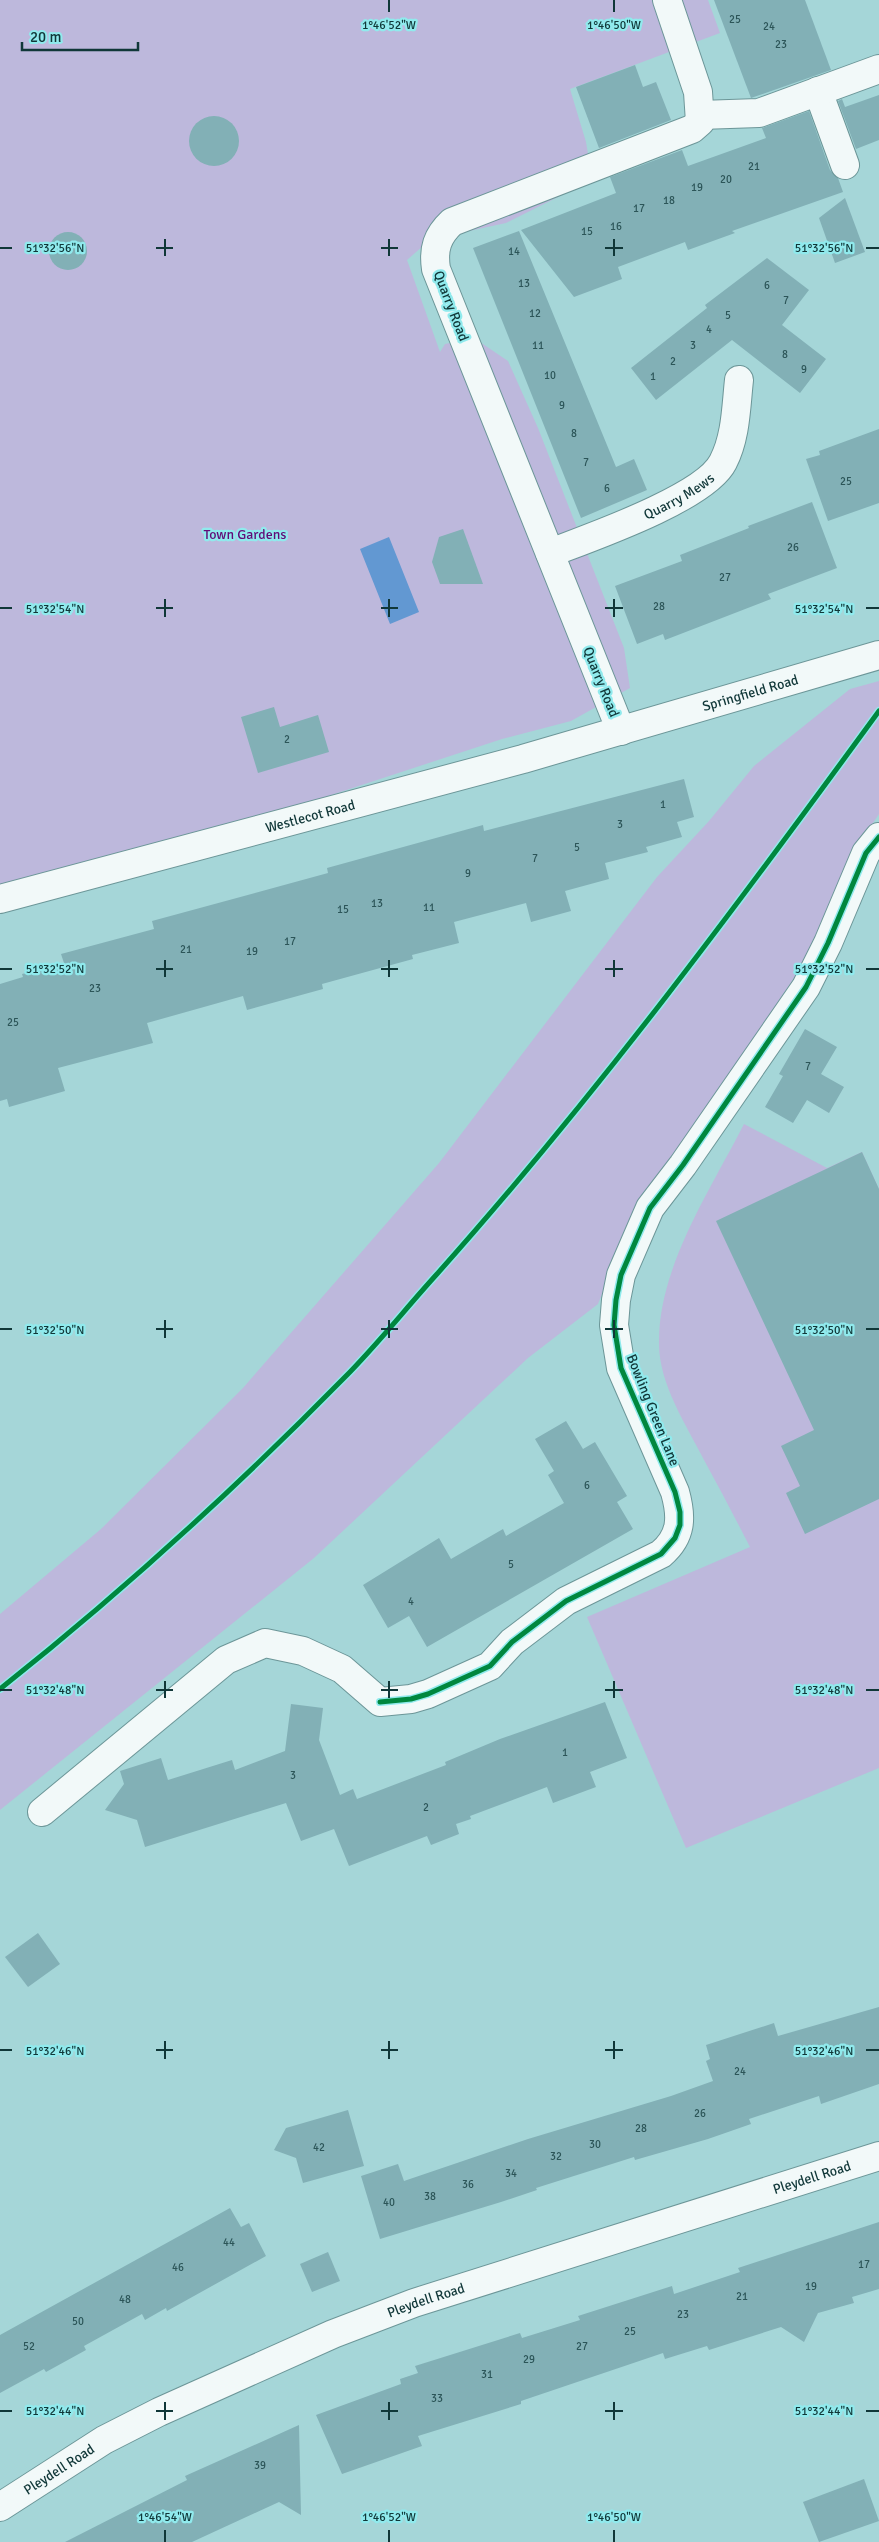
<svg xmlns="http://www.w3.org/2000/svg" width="879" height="2542" font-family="Signika,sans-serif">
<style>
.green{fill:#bdb8dc}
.water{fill:#6298d2}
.building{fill:#82b0b6}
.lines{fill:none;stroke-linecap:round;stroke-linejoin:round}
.minor-casing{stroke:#6c9698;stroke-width:30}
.minor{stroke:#f2f9f9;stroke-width:28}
.cycleway-casing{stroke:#90eaed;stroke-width:8}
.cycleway{stroke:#00873e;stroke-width:5}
.ticks{fill:none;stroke:#103738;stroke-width:2}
.labels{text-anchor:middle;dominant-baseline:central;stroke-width:4.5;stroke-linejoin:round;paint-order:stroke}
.number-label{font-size:11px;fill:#2c5558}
.street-label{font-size:14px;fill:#103738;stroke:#90eaed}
.park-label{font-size:14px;fill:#620b77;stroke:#90eaed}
.ticks-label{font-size:12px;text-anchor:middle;fill:#103738;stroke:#90eaed;stroke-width:4.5;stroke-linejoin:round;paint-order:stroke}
</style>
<rect width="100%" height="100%" fill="#a5d6d8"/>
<!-- green -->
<g class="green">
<path d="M0 0H708L720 33 570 89 586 142 588 154 582 185 506 223 469 231 423 246 407 260 440 352 445 344 474 338 508 361 538 428 624 648 630 688 571 721 502 739 313 801 0 891Z"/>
<path d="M879 681V814L852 854 805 962 634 1215 598 1304 528 1358 314 1558 0 1810V1614L101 1529 243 1388 439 1163 657 877 709 821 754 766 850 689Z"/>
<path d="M744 1124 827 1168 862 1152 879 1189V1768L686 1848 587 1617 750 1547C735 1518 720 1489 704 1460 686 1424 658 1383 659 1341 659 1266 711 1189 744 1124Z"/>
</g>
<!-- water -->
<path class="water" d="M389 537 419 612 390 624 360 549Z"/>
<!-- building -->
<g class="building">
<path d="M714 0H805L831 70 751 98Z"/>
<path d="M635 65 643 87 656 82 671 120 599 148 576 87Z"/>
<path d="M879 95V140L856 149 838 101 842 99 845 107Z"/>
<path d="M809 111 830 170 838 178 843 192 732 231 735 233 688 250 685 242 618 267 622 279 574 297 521 230 616 193 610 177 682 150 688 166 766 138 762 128Z"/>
<circle cx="214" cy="141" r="25"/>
<path d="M845 198 865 252 835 263 819 218Z"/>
<path d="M519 231 616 467 634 459 647 490 581 518 473 248Z"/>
<circle cx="68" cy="251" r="19"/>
<path d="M767 258 809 290 782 325 826 359 800 393 732 340 656 400 631 368 707 308 705 305Z"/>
<path d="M879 429V503L828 521 806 459 820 455 819 451Z"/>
<path d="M812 502 837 568 768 594 771 599 665 640 663 634 637 644 615 586 682 561 680 555 749 528 748 526Z"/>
<path d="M463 529 483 584H440L432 562 439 537Z"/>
<path d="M274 707 280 727 318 715 329 752 258 773 241 717Z"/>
<path d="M684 779 694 817 677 822 682 837 646 847 648 852 605 863 609 879 565 891 571 911 531 922 526 903 454 922 459 943 412 955 413 959 322 984 323 989 247 1010 243 996 147 1023 153 1043 58 1068 65 1091 9 1107 7 1099 0 1101V984L23 977 22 974 64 963 61 954 154 929 152 921 328 873 327 868 483 825 484 831Z"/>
<path d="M805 1029 837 1047 821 1074 844 1087 829 1113 807 1100 793 1123 765 1107 783 1076 779 1074Z"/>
<path d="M862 1152 879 1189V1499L805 1534 786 1493 800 1486 781 1446 814 1430 716 1221Z"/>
<path d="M566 1421 583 1449 595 1442 627 1496 617 1502 633 1529 427 1647 409 1616 388 1628 363 1585 439 1538 451 1559 503 1529 506 1536 564 1503 548 1475 554 1471 535 1439Z"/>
<path d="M605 1702 627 1758 590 1772 596 1787 553 1803 547 1787 470 1816 471 1819 456 1824 459 1834 431 1845 427 1836 349 1866 334 1829 301 1841 286 1803 145 1847 137 1820 105 1810 124 1784 120 1771 161 1758 168 1780 232 1760 235 1770 285 1751 291 1704 323 1708 319 1740 340 1795 353 1789 357 1799 446 1765 445 1762 500 1739Z"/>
<path d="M38 1933 60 1964 28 1987 5 1957Z"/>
<path d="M879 2007V2084L821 2104 819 2096 749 2119 751 2124 708 2139 635 2160 634 2157 536 2188 537 2190 501 2202 380 2239 361 2176 398 2164 404 2181 528 2139 671 2096 713 2081 706 2061 710 2059 706 2045 774 2023 778 2036Z"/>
<path d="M348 2110 364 2166 303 2183 296 2158 274 2150 286 2128Z"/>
<path d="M230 2208 241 2227 249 2223 266 2256 167 2311 166 2308 145 2320 142 2314 84 2346 86 2350 46 2372 44 2369 0 2393V2335Z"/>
<path d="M879 2222V2289L852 2297 854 2303 818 2313 804 2342 781 2327 709 2350 707 2346 665 2359 663 2353 521 2401V2404L418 2436 422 2446 342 2474 316 2415 401 2384 400 2379 418 2373 415 2366 520 2333 522 2338 580 2320 578 2316 672 2286 674 2294 740 2272 738 2268Z"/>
<path d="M328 2252 340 2281 312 2292 300 2264Z"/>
<path d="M299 2425 301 2515 279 2502 192 2542H65L187 2480 185 2476Z"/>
<path d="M864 2479 879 2521 819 2542 803 2502Z"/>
</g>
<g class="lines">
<defs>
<g id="minor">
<path d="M818 91 845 165"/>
<path d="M700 115 759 113 879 69"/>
<path id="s1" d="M550 553C589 538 705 498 723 462 736 437 736 407 739 380"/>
<path d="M621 731 436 269C433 249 437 236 452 222L692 129 700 122 698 92 667 0"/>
<path id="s2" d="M0 899 523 759 879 655"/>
<path d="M42 1812 226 1660 265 1643 303 1651 342 1669 380 1702 411 1699 428 1694 490 1666 512 1642 566 1601 661 1554C682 1536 682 1517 675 1492L621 1368 614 1325 616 1300 621 1275 650 1208 683 1165 806 987 828 943 866 853 879 837"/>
<path id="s3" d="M0 2507 104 2440 159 2412 333 2334 414 2303 879 2156"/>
</g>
</defs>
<!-- minor casing -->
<use href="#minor" class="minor-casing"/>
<!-- minor -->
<use href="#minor" class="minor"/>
<defs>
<g id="cycleway">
<path d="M0 1689C121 1593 236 1488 344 1378 377 1345 406 1308 437 1274 596 1096 739 903 879 711"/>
<path d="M380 1702 411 1699 428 1694 490 1666 512 1642 566 1601 661 1554 675 1538 680 1525V1512L675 1492 621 1368 614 1325 616 1300 621 1275 650 1208 683 1165 806 987 828 943 866 853 879 837"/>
</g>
</defs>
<!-- cycleway casing -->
<use href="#cycleway" class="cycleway-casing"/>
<!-- cycleway -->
<use href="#cycleway" class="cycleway"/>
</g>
<!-- ticks -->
<path class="ticks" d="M389 0V12M614 0V12M165 239V256M389 239V256M614 239V256M0 248H12M156 248H173M381 248H398M605 248H623M866 248H879M165 599V617M389 599V617M614 599V617M0 608H12M156 608H173M381 608H398M605 608H623M866 608H879M165 960V977M389 960V977M614 960V977M0 969H12M156 969H173M381 969H398M605 969H623M866 969H879M165 1320V1338M389 1320V1338M614 1320V1338M0 1329H12M156 1329H173M381 1329H398M605 1329H623M866 1329H879M165 1681V1698M389 1681V1698M614 1681V1698M0 1690H12M156 1690H173M381 1690H398M605 1690H623M866 1690H879M165 2041V2059M389 2041V2059M614 2041V2059M0 2050H12M156 2050H173M381 2050H398M605 2050H623M866 2050H879M165 2402V2420M389 2402V2420M614 2402V2420M0 2411H12M156 2411H173M381 2411H398M605 2411H623M866 2411H879M165 2530V2542M389 2530V2542M614 2530V2542"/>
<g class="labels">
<!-- number labels -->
<g class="number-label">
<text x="735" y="19">25</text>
<text x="769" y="26">24</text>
<text x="781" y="44">23</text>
<text x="754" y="166">21</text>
<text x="726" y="179">20</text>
<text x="697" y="187">19</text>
<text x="669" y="200">18</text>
<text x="639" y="208">17</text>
<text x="616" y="226">16</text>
<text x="587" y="231">15</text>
<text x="514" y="251">14</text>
<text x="524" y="283">13</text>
<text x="767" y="285">6</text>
<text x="786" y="300">7</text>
<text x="535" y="313">12</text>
<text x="728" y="315">5</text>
<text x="709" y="329">4</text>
<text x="538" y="345">11</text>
<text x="693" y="345">3</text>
<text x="785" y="354">8</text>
<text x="673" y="361">2</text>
<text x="804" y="369">9</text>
<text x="550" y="375">10</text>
<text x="653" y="376">1</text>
<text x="562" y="405">9</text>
<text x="574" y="433">8</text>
<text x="586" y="462">7</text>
<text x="846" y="481">25</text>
<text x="607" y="488">6</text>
<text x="793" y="547">26</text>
<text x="725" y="577">27</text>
<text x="659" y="606">28</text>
<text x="287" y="739">2</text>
<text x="663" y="804">1</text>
<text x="620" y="824">3</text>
<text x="577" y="847">5</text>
<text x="535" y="858">7</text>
<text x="468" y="873">9</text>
<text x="377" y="903">13</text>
<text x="429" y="907">11</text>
<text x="343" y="909">15</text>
<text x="290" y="941">17</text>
<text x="186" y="949">21</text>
<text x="252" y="951">19</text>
<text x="95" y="988">23</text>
<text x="13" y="1022">25</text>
<text x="808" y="1066">7</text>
<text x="587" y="1485">6</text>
<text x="511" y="1564">5</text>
<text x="411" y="1601">4</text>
<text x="565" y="1752">1</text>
<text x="293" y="1775">3</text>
<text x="426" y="1807">2</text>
<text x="740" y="2071">24</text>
<text x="700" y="2113">26</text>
<text x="641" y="2128">28</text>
<text x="595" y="2144">30</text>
<text x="319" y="2147">42</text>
<text x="556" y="2156">32</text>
<text x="511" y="2173">34</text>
<text x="468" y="2184">36</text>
<text x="430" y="2196">38</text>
<text x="389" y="2202">40</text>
<text x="229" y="2242">44</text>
<text x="864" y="2264">17</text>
<text x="178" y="2267">46</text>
<text x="811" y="2286">19</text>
<text x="742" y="2296">21</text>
<text x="125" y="2299">48</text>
<text x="683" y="2314">23</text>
<text x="78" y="2321">50</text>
<text x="630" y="2331">25</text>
<text x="29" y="2346">52</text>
<text x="582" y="2346">27</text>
<text x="529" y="2359">29</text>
<text x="487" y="2374">31</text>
<text x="437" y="2398">33</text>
<text x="260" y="2465">39</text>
</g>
<!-- street labels -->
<g class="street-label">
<text transform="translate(451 306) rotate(69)">Quarry Road</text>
<text stroke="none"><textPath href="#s1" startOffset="141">Quarry Mews</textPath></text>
<text transform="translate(601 682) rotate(68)">Quarry Road</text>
<text stroke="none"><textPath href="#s2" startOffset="778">Springfield Road</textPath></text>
<text stroke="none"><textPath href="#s2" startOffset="321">Westlecot Road</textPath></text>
<text transform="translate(653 1410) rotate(68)">Bowling Green Lane</text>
<text stroke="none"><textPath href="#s3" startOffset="880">Pleydell Road</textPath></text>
<text stroke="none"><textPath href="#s3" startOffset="475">Pleydell Road</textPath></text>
<text stroke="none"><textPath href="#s3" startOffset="70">Pleydell Road</textPath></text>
</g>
<!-- park labels -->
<g class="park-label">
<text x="245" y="534">Town Gardens</text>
</g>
</g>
<g class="ticks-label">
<text x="389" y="29">1°46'52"W</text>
<text x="614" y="29">1°46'50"W</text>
<text x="55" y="252">51°32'56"N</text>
<text x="824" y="252">51°32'56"N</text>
<text x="55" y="613">51°32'54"N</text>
<text x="824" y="613">51°32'54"N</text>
<text x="55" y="973">51°32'52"N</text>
<text x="824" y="973">51°32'52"N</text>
<text x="55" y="1334">51°32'50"N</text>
<text x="824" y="1334">51°32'50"N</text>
<text x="55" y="1694">51°32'48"N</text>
<text x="824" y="1694">51°32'48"N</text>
<text x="55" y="2055">51°32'46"N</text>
<text x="824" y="2055">51°32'46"N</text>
<text x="55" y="2415">51°32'44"N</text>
<text x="824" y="2415">51°32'44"N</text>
<text x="165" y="2521">1°46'54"W</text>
<text x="389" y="2521">1°46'52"W</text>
<text x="614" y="2521">1°46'50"W</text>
</g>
<!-- scale -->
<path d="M22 42v8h116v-8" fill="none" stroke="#103738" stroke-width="2.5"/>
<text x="30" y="42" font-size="15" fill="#103738" stroke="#90eaed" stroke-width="4" paint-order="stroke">20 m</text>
</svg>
